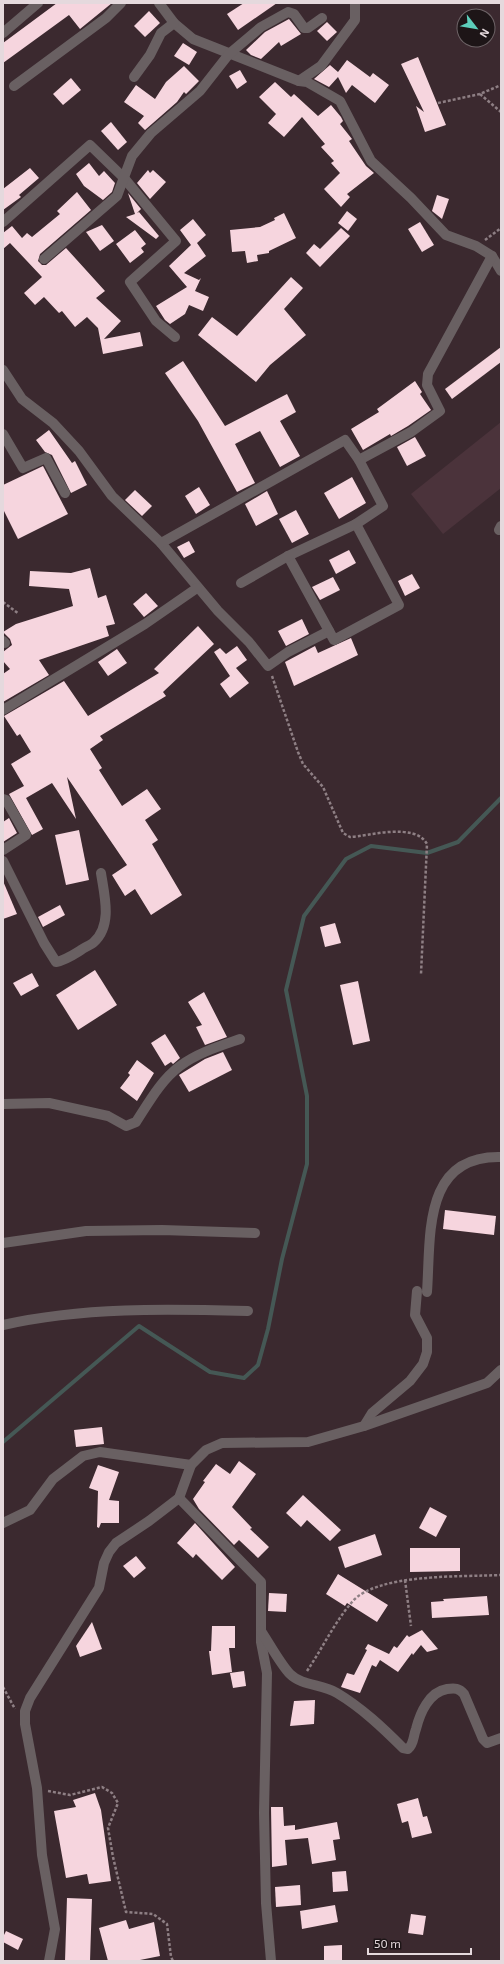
<svg xmlns="http://www.w3.org/2000/svg" width="504" height="1964" font-family="'Exo 2',sans-serif">
<style>
.built{fill:#4b333b}
.lines{fill:none;stroke-linecap:round;stroke-linejoin:round}
.stream{stroke:#455855;stroke-width:4}
.building{fill:#f6d5de}
.path{stroke:#8e7f84;stroke-width:2.5;stroke-dasharray:3 2;stroke-linecap:butt}
.minor{stroke:#696062;stroke-width:10}
</style>
<rect width="100%" height="100%" fill="#3b292f"/>
<!-- built -->
<path class="built" d="M501 422V488L443 534 411 494Z"/>
<g class="lines">
<!-- stream -->
<path class="stream" d="M3 1442 139 1326 210 1372 244 1378 258 1365 268 1329 282 1259 307 1164V1096L286 990 304 916 346 859 371 846 427 853 458 842 501 798"/>
</g>
<!-- building -->
<g class="building">
<path d="M57 3H112L80 29 69 15 3 63V43Z"/>
<path d="M244 3H277L238 30 227 14Z"/>
<path d="M149 11 160 23 145 37 134 26Z"/>
<path d="M289 19 301 34 281 46 279 42 261 59 251 55 246 50 265 32Z"/>
<path d="M327 22 337 32 327 41 317 31Z"/>
<path d="M183 43 197 52 189 65 174 56Z"/>
<path d="M418 57 446 125 425 132 416 106 424 112 401 64Z"/>
<path d="M347 60 370 77 373 73 389 85 375 103 352 85 346 93 338 77 329 87 314 79 330 65 338 72Z"/>
<path d="M184 66 199 81 186 94 184 92 177 102 145 130 138 123 144 116 124 102 136 85 155 99 166 82Z"/>
<path d="M240 70 247 82 237 89 229 76Z"/>
<path d="M71 78 81 90 63 105 53 94Z"/>
<path d="M275 82 291 97 294 94 318 116 331 105 341 117 343 121 340 124 352 139 349 141 366 166 374 173 347 194 350 197 341 207 324 189 340 173 331 163 334 161 321 147 325 144 302 117 284 137 268 123 276 114 259 97Z"/>
<path d="M111 122 127 142 118 150 101 131Z"/>
<path d="M89 163 99 176 104 171 115 183 112 192 103 200 84 186 76 174Z"/>
<path d="M30 168 39 178 19 195 21 197 3 210V189Z"/>
<path d="M148 170 150 173 153 170 166 182 150 199 137 183Z"/>
<path d="M77 192 91 210 40 254 38 261 42 265H46L66 248 105 291 96 298 121 321 104 339 140 332 143 346 103 354 98 328 87 317 75 327 62 311 59 313 44 297 35 305 24 293 42 277 10 243 3 249V233L12 226 22 238 27 233 32 237 60 214 57 211Z"/>
<path d="M128 193 141 209 137 213 139 212 159 236 156 239 126 217 135 214Z"/>
<path d="M437 195 449 199 442 219 432 211Z"/>
<path d="M347 211 357 219 348 231 338 223Z"/>
<path d="M284 213 296 238 269 251V253L257 255 258 261 247 263 245 251 232 252 230 230 260 227 275 220 274 218Z"/>
<path d="M193 219 206 235 197 243 206 256 184 273 199 280 201 278 195 291 209 297 203 311 189 305 185 314 170 324 165 320 156 306 187 287 169 266 191 245 180 230Z"/>
<path d="M420 222 434 245 422 252 408 229Z"/>
<path d="M102 225 114 241 100 251 86 232Z"/>
<path d="M341 228 350 236 320 267 306 253 314 244 320 249Z"/>
<path d="M135 230 146 244 141 248 144 252 130 263 116 244Z"/>
<path d="M291 277 303 288 284 309 306 335 270 365 256 382 198 335 212 317 237 336Z"/>
<path d="M501 347V362L452 399 445 389Z"/>
<path d="M183 361 225 426 287 394 296 412 280 421 300 456 280 467 260 431 235 444 255 483 237 492 198 421 165 373Z"/>
<path d="M415 381 422 392 420 394 431 410 408 426 391 436 390 434 363 450 351 429 379 412 377 409Z"/>
<path d="M49 430 72 463 75 461 87 485 71 493 52 455 45 452 36 440Z"/>
<path d="M415 437 426 456 407 466 397 447Z"/>
<path d="M43 466 68 514 18 539 3 509V485Z"/>
<path d="M352 477 366 503 339 519 324 493Z"/>
<path d="M199 487 210 505 196 514 185 496Z"/>
<path d="M135 490 152 506 142 516 125 500Z"/>
<path d="M267 491 278 514 256 526 245 504Z"/>
<path d="M296 510 309 534 292 543 279 519Z"/>
<path d="M189 541 195 552 184 558 177 547Z"/>
<path d="M349 550 356 563 336 574 329 560Z"/>
<path d="M90 568 98 598 106 595 115 624 106 626 109 636 39 660 49 675 3 702V674L10 669 3 661V652L12 645 10 639 3 632 16 624 73 606 69 589 29 586 30 571 71 573Z"/>
<path d="M412 574 420 588 405 596 398 581Z"/>
<path d="M333 577 340 590 320 600 312 587Z"/>
<path d="M146 593 158 606 144 617 133 604Z"/>
<path d="M302 619 309 634 286 646 278 631Z"/>
<path d="M198 626 214 644 163 692 166 696 100 736 103 740 90 749 102 768 99 770 122 806 147 789 161 809 145 820 158 840 152 844 182 895 151 915 135 889 125 896 112 875 127 865 67 777 76 819 52 783 26 798 43 829 32 835 9 794 24 786 11 764 31 752 20 734 17 736 4 716 64 681 88 716 159 673 154 669Z"/>
<path d="M351 638 358 655 294 686 285 662 315 646 318 653Z"/>
<path d="M237 646 247 660 236 668 249 683 230 698 220 684 230 676 214 652 220 648 226 654Z"/>
<path d="M117 649 127 663 108 676 98 662Z"/>
<path d="M9 818 17 833 3 842V822Z"/>
<path d="M79 830 89 880 66 885 55 835Z"/>
<path d="M3 881 17 914 3 919Z"/>
<path d="M60 905 65 915 43 927 38 917Z"/>
<path d="M335 923 341 943 325 947 320 927Z"/>
<path d="M95 970 117 1005 78 1030 56 995Z"/>
<path d="M32 973 39 986 21 996 13 983Z"/>
<path d="M358 981 370 1041 353 1045 340 985Z"/>
<path d="M204 992 227 1037 205 1045 196 1027 202 1025 188 1002Z"/>
<path d="M165 1034 180 1058 173 1064 171 1062 165 1066 151 1043Z"/>
<path d="M223 1052 232 1070 189 1092 179 1075 205 1059Z"/>
<path d="M137 1060 154 1073 137 1101 120 1088 130 1075 128 1073Z"/>
<path d="M445 1210 496 1216 494 1235 443 1229Z"/>
<path d="M102 1427 104 1444 76 1447 74 1430Z"/>
<path d="M239 1461 256 1474 232 1507 252 1528 250 1529 269 1547 258 1558 239 1540 234 1545 199 1509 193 1499 205 1482 203 1481 216 1464 230 1474Z"/>
<path d="M98 1465 119 1472 109 1500 119 1501V1523H101L99 1528 97 1527 98 1491 89 1488Z"/>
<path d="M303 1495 341 1530 330 1541 307 1520 301 1527 286 1513Z"/>
<path d="M430 1507 447 1516 436 1537 419 1528Z"/>
<path d="M195 1523 235 1567 222 1580 196 1554 193 1558 177 1543Z"/>
<path d="M375 1534 382 1555 345 1568 338 1547Z"/>
<path d="M410 1548H460V1571L410 1572Z"/>
<path d="M136 1556 146 1568 134 1578 123 1566Z"/>
<path d="M338 1574 388 1605 377 1622 347 1603 345 1606 326 1594Z"/>
<path d="M269 1593 287 1594 286 1612 268 1611Z"/>
<path d="M487 1596 489 1615 432 1618 431 1602 444 1601 443 1599Z"/>
<path d="M92 1622 102 1649 80 1657 76 1646Z"/>
<path d="M212 1626H235V1648H229L232 1672 212 1675 209 1651H211Z"/>
<path d="M422 1630 438 1649 427 1652 421 1645 413 1655 412 1653 398 1672 380 1660 376 1667 372 1665 360 1693 341 1687 347 1673 354 1675 367 1650 365 1649 368 1644 389 1654 394 1646 397 1648 407 1635 409 1637Z"/>
<path d="M244 1671 246 1686 233 1688 230 1673Z"/>
<path d="M315 1700 314 1724 290 1726 294 1701Z"/>
<path d="M95 1793 101 1810 111 1881 89 1884 87 1874 66 1878 54 1811 76 1807 73 1800Z"/>
<path d="M418 1798 423 1817 427 1816 432 1833 412 1838 408 1821 402 1823 397 1804Z"/>
<path d="M271 1807H283L284 1826 295 1825V1830L337 1822 340 1839 333 1840 336 1860 312 1864 308 1838 285 1840 287 1865 272 1867Z"/>
<path d="M346 1871 348 1891 333 1892 332 1872Z"/>
<path d="M300 1885 301 1905 276 1907 275 1887Z"/>
<path d="M67 1898 92 1899 90 1961H65Z"/>
<path d="M335 1905 338 1922 302 1929 300 1911Z"/>
<path d="M411 1914 426 1916 423 1935 408 1933Z"/>
<path d="M126 1920 129 1929 154 1922 160 1956 135 1961H108L99 1928Z"/>
<path d="M6 1931 23 1939 18 1950 3 1942V1937Z"/>
<path d="M342 1945V1961H324V1946Z"/>
</g>
<g class="lines">
<!-- path -->
<g class="path">
<path d="M480 94 501 112"/>
<path d="M438 103 480 94 501 85"/>
<path d="M485 240 501 228"/>
<path d="M3 602 19 614"/>
<path d="M272 676 298 752 303 764 323 787 343 833 350 837C369 836 415 822 427 844L421 974"/>
<path d="M405 1580 411 1626"/>
<path d="M307 1671C322 1649 334 1623 352 1602 376 1573 464 1577 501 1575"/>
<path d="M3 1687 15 1709"/>
<path d="M48 1791 70 1795 102 1787 112 1793 118 1803 108 1828 113 1857 126 1912 153 1914 167 1924 171 1957 173 1961"/>
</g>
<!-- minor -->
<g class="minor">
<path d="M159 3 174 23 193 39 299 81 307 82 340 101 371 161 411 198 446 235 476 246 492 256 501 271"/>
<path d="M3 33 38 3"/>
<path d="M134 77 150 55 161 33 174 23"/>
<path d="M299 81 321 66 355 20V3"/>
<path d="M14 86 106 18 121 3"/>
<path d="M3 222 90 145 124 178 176 241 130 282 156 321 175 337"/>
<path d="M44 259 117 196 132 156 151 133 200 91 229 54 261 27 288 12 294 14 304 28H308L322 18"/>
<path d="M3 370 22 399 53 423 79 451 112 496 161 543 218 611 249 642 268 666 288 652 329 631"/>
<path d="M3 434 23 468 46 458 65 493"/>
<path d="M499 530 501 526"/>
<path d="M161 543 345 440 359 460 411 432 440 411 427 385 428 374 492 256"/>
<path d="M288 556 334 640 399 605 356 524"/>
<path d="M241 583 288 556 356 524 383 506 359 460"/>
<path d="M3 641 5 643"/>
<path d="M3 710 145 624 197 588"/>
<path d="M3 799 6 800 26 835 3 850"/>
<path d="M3 861 44 943 56 962C66 960 73 955 81 950 85 947 91 945 94 942 113 925 104 894 101 873"/>
<path d="M3 1104 49 1103 108 1116 126 1126 136 1122C149 1102 161 1080 180 1066 197 1053 220 1046 240 1039"/>
<path d="M3 1243 86 1231 162 1230 255 1233"/>
<path d="M427 1292C431 1236 422 1155 501 1157"/>
<path d="M3 1325C83 1307 166 1309 248 1311"/>
<path d="M364 1426 372 1413 410 1381 423 1364 427 1352V1338L415 1315 417 1291"/>
<path d="M179 1498 261 1582V1642L267 1673 264 1813 266 1903 271 1961"/>
<path d="M3 1523 30 1510 53 1479 83 1456 100 1452 191 1465"/>
<path d="M261 1631C269 1643 281 1665 290 1674 302 1686 322 1684 337 1693 362 1708 383 1728 403 1748L408 1749C414 1744 413 1737 416 1729 420 1713 429 1692 447 1689 455 1688 459 1688 464 1694L483 1739 487 1743 501 1738"/>
<path d="M49 1961 55 1929 42 1855 37 1788 25 1724V1711L30 1698 99 1588 104 1563 109 1552 116 1543 149 1521 179 1498 191 1465 206 1450 222 1443 308 1442 364 1426 487 1383 501 1370"/>
</g>
</g>
<!-- border -->
<rect width="504" height="1964" fill="none" stroke="#e5d9dd" stroke-width="8"/>
<!-- north arrow -->
<g transform="translate(476 28) rotate(121)"><circle r="19" fill="#1d1517" stroke="#6d6366"/>
<path d="M0-3L7 15L0 10L-7 15Z" fill="#5cceba"/>
<text y="-6" font-size="11" font-weight="bold" text-anchor="middle" fill="#e5d9dd">N</text>
</g>
<!-- scale -->
<path d="M368 1948v6h103v-6" fill="none" stroke="#e5d9dd" stroke-width="2"/>
<text x="374" y="1948" font-size="12" fill="#e5d9dd" stroke="#1d1517" stroke-width="3" paint-order="stroke">50 m</text>
</svg>
